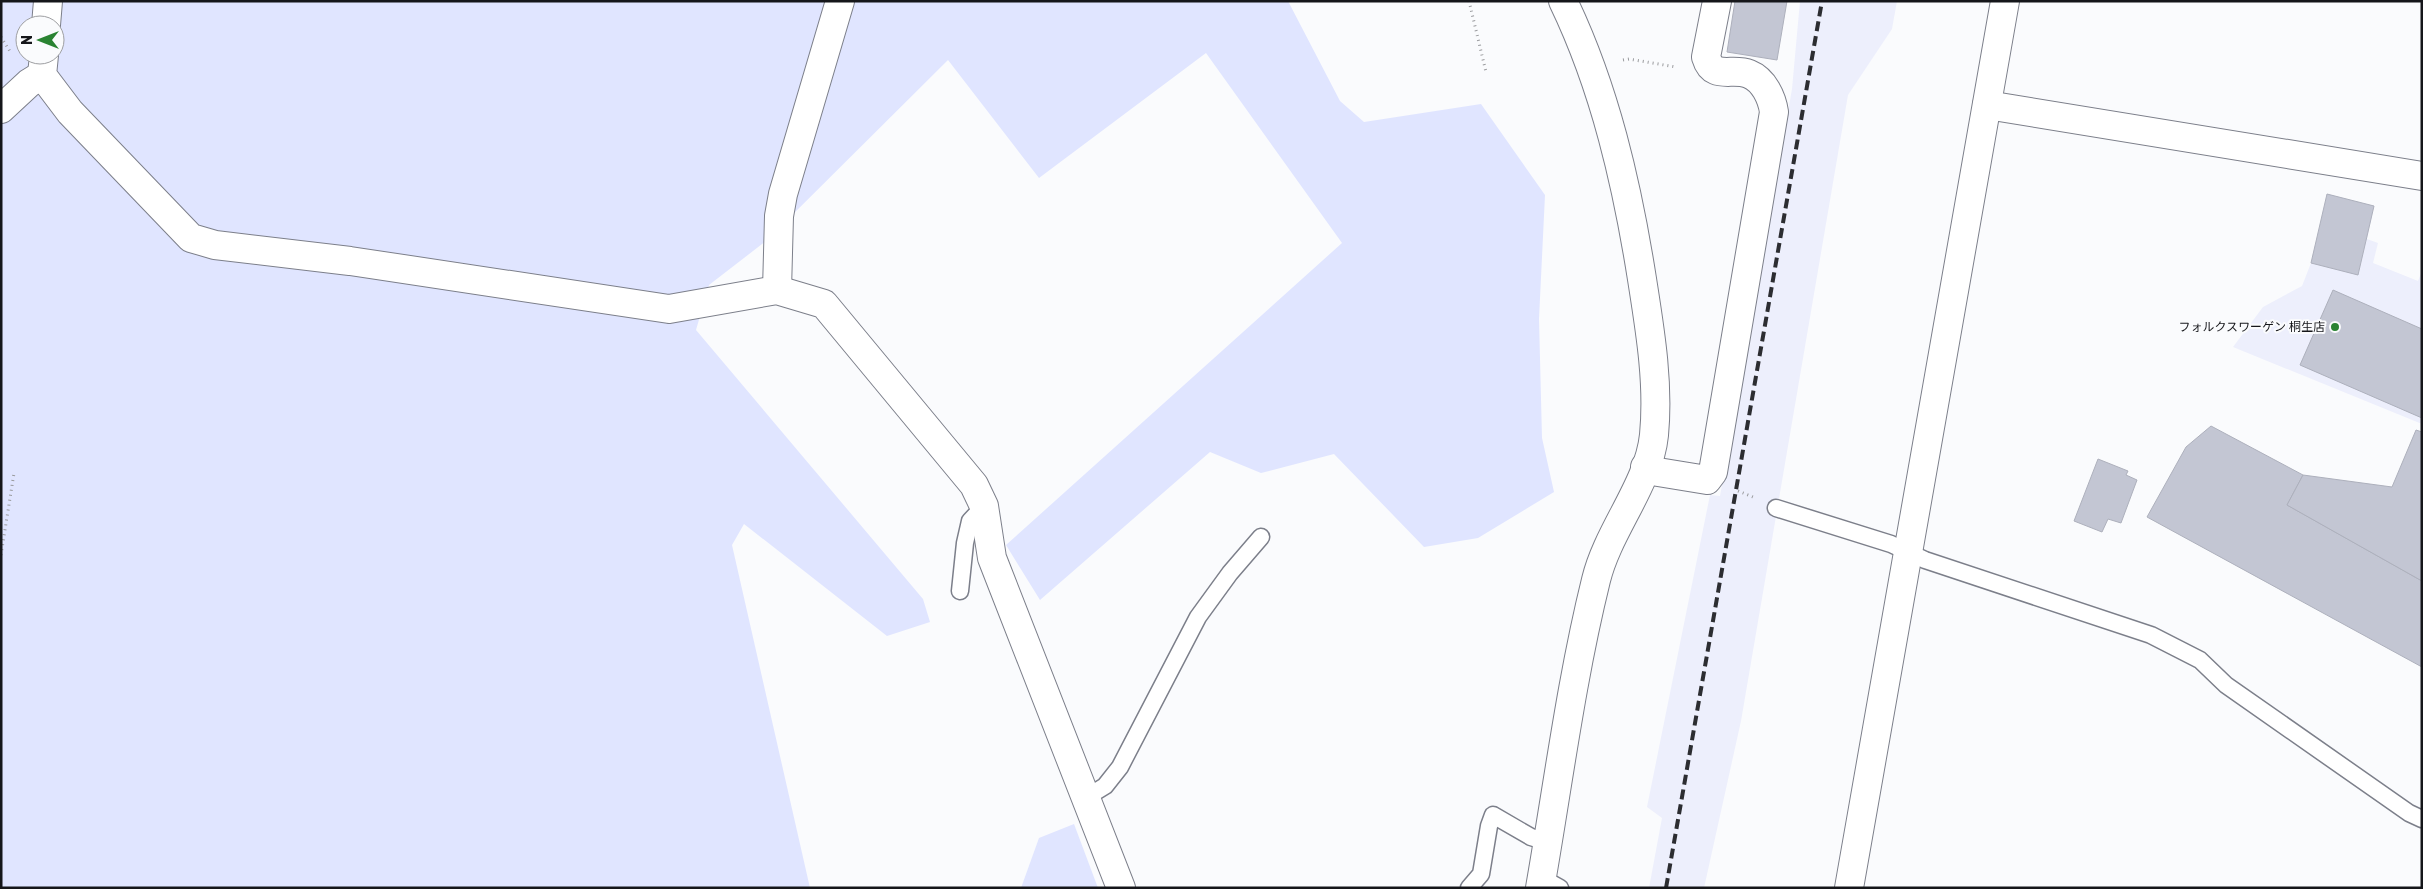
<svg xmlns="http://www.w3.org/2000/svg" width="2423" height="889" font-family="Rubik,'Noto Sans JP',sans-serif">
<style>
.built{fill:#edeffc}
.green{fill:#e0e5ff;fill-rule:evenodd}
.building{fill:#c3c6d3;stroke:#adb0bc}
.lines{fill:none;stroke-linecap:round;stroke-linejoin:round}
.service-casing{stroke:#7c7f8a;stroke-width:19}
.minor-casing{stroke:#7c7f8a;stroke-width:30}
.tertiary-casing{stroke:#7c7f8a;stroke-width:30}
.path{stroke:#9a9b9e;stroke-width:3;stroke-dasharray:1 4;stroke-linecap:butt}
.service{stroke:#fff;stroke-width:16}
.minor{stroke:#fff;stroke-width:28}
.tertiary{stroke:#fff;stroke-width:28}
.rail{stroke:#2c2d31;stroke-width:4;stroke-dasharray:10 5;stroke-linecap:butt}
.poi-dot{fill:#2a8332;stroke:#fafbfd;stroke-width:2}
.labels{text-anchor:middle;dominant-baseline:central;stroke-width:4;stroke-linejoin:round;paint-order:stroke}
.poi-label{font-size:12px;fill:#15161a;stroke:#fafbfd;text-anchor:end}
</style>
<rect width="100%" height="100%" fill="#fafbfd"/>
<!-- built -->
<g class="built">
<path d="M1800 1H1897L1892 29 1848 95 1741 721 1704 888H1649L1662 818 1647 807 1710 495 1720 496 1792 89Z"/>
<path d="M2327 194 2374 206 2367 239 2378 243 2373 263 2418 281 2422 271V424L2233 347 2263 307 2302 286 2311 263Z"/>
</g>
<!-- green -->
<g class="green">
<path d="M1 1H1288L1340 101 1364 122 1481 104 1545 195 1539 319 1542 438 1554 492 1478 538 1424 547 1334 454 1261 473 1210 452 1040 600 1006 545 1342 243 1206 53 1039 178 948 60 766 241 709 285 696 330 923 599 930 622 887 636 744 524 732 545 810 888H1ZM25 25H55V55H25Z"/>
<path d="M1074 824 1098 888H1021L1039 838Z"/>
</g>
<!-- building -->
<g class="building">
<path d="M1735 1H1787L1777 60 1727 52Z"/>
<path d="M2327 194 2374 206 2358 275 2311 263Z"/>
<path d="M2333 290 2422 329V418L2300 365Z"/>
<path d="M2211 426 2303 475 2287 505 2422 581V667L2147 517 2186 447Z"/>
<path d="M2416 430 2422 432V581L2287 505 2303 475 2392 487Z"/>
<path d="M2098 459 2128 471 2126 475 2137 480 2121 523 2108 519 2102 532 2074 521Z"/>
</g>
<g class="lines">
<defs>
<g id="service">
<path d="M1776 508 1891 544 1925 560 2151 635 2200 660 2226 685 2409 813 2422 819"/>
<path d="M960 591 965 543 970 521 984 506"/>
<path d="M1087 797 1105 786 1120 767 1198 617 1230 573 1261 537"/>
<path d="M1542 878 1560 888"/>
<path d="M1469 888 1481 874 1489 826 1493 815 1531 837 1547 842"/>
</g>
<g id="minor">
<path d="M46 25 48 1"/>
<path d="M44 55 42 75 70 112 191 238 215 245 350 261 669 309 777 290 824 304 974 485 984 506 992 558 1121 888"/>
<path d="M1987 105 2422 176"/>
<path d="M1 109 29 83 42 75"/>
<path d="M777 290 779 216 783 194 840 1"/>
<path d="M1645 467 1658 472 1707 480 1713 472 1774 112C1772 98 1764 80 1749 74 1732 67 1713 81 1706 57L1717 1"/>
<path d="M1540 888C1558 785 1571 681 1596 580 1608 530 1649 485 1654 435 1659 383 1650 330 1642 279 1627 184 1605 88 1563 1"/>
</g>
<path id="tertiary" d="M1849 888 2005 1"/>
</defs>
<!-- service casing -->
<use href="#service" class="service-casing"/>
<!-- minor casing -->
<use href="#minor" class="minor-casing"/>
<!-- tertiary casing -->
<use href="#tertiary" class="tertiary-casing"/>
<!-- path -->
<g class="path">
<path d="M1469 1 1486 72"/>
<path d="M1 37 11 53"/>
<path d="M1623 60 1629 59 1676 67"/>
<path d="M1738 491 1753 497"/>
<path d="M1 555 14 473"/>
</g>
<!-- service -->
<use href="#service" class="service"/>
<!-- minor -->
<use href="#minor" class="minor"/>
<!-- tertiary -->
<use href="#tertiary" class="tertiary"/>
<!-- rail -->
<path class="rail" d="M1666 888 1822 1"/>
</g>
<!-- markers -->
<circle class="poi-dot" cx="2335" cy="327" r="5"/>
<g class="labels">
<!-- poi labels -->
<g class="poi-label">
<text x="2325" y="327">フォルクスワーゲン 桐生店</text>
</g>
</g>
<!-- border -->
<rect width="2423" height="889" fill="none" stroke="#15161a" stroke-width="5"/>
<!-- north arrow -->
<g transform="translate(40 40) rotate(270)"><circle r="24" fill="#fafbfd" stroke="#9e9fa2"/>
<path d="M0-4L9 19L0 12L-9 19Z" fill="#2a8332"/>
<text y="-8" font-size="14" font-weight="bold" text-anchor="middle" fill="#15161a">N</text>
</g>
</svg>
